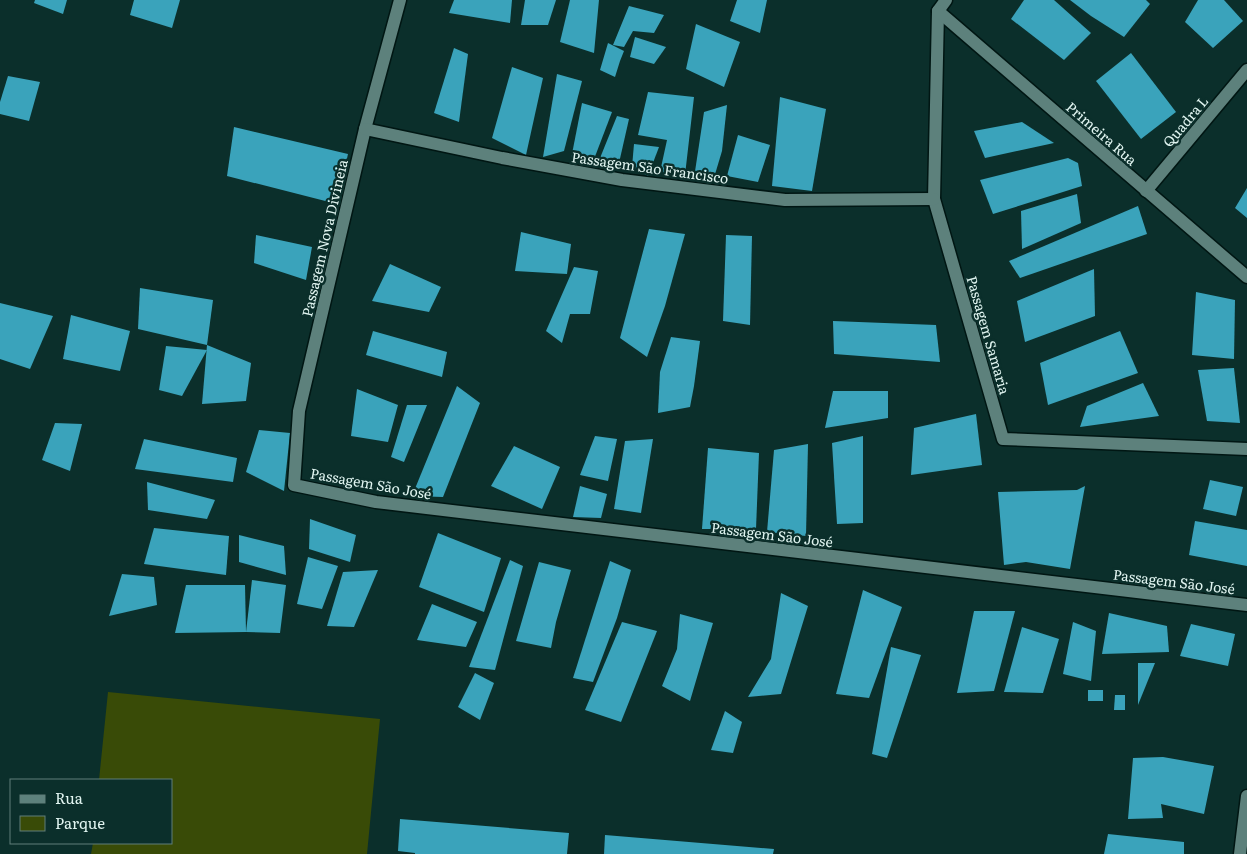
<svg xmlns="http://www.w3.org/2000/svg" width="1247" height="854" font-family="Literata,serif">
<style>
.green{fill:#394b07}
.building{fill:#3aa3bb}
.lines{fill:none;stroke-linecap:round;stroke-linejoin:round}
.minor-casing{stroke:#001613;stroke-width:15}
.minor{stroke:#5d817c;stroke-width:12}
.labels{text-anchor:middle;dominant-baseline:central;stroke-width:5;stroke-linejoin:round;paint-order:stroke}
.street-label{font-size:14px;fill:#e0f4f0;stroke:#0b2f2b}
</style>
<rect width="100%" height="100%" fill="#0b2f2b"/>
<!-- green -->
<path class="green" d="M108 692 380 719 367 854H91L93 843H171V780H99Z"/>
<!-- building -->
<g class="building">
<path d="M35 0H67L63 14 34 3Z"/>
<path d="M134 0H180L172 28 130 15Z"/>
<path d="M454 0H512L510 23 449 13Z"/>
<path d="M525 0H556L548 25H521Z"/>
<path d="M570 0H599L594 53 560 42Z"/>
<path d="M737 0H767L760 33 730 21Z"/>
<path d="M1024 0H1054L1091 33 1064 60 1011 19Z"/>
<path d="M1070 0H1146L1150 4 1124 37 1091 16Z"/>
<path d="M1198 0H1224L1243 21 1213 48 1185 22Z"/>
<path d="M629 6 664 15 654 33 633 31 624 47 613 45Z"/>
<path d="M696 24 740 42 724 87 686 69Z"/>
<path d="M635 37 666 47 654 64 630 57Z"/>
<path d="M608 43 624 51 620 61 615 77 600 70Z"/>
<path d="M454 48 468 54 459 122 434 113Z"/>
<path d="M1131 53 1176 112 1141 139 1096 81Z"/>
<path d="M512 67 543 78 526 155 492 138Z"/>
<path d="M557 74 582 81 564 151 543 157Z"/>
<path d="M8 76 40 82 29 121 0 114V102Z"/>
<path d="M648 92 694 97 685 175 660 172 667 140 638 135Z"/>
<path d="M780 97 826 109 812 191 772 186Z"/>
<path d="M582 103 612 112 591 167 571 159Z"/>
<path d="M727 105 722 151 713 181 694 178 704 112Z"/>
<path d="M617 116 629 119 619 163H598Z"/>
<path d="M1022 122 1054 143 985 158 974 131Z"/>
<path d="M234 127 348 154 337 204 227 176Z"/>
<path d="M738 135 770 145 758 182 727 176Z"/>
<path d="M634 144 659 147 648 176 632 167Z"/>
<path d="M1068 158 1078 163 1082 186 993 214 980 180Z"/>
<path d="M1247 188V218L1235 208Z"/>
<path d="M1077 194 1081 223 1022 249 1021 211Z"/>
<path d="M1138 206 1147 234 1020 278 1009 261Z"/>
<path d="M649 229 685 234 665 306 647 357 620 338Z"/>
<path d="M521 232 571 244 567 274 515 271Z"/>
<path d="M256 235 312 247 306 280 254 263Z"/>
<path d="M726 235 752 236 750 325 723 321Z"/>
<path d="M390 264 441 287 429 312 372 301Z"/>
<path d="M574 267 598 271 590 314H570L562 343 546 331Z"/>
<path d="M1094 269 1095 316 1025 342 1017 301Z"/>
<path d="M140 288 213 300 207 345 138 329Z"/>
<path d="M1196 292 1235 300 1234 359 1192 355Z"/>
<path d="M0 303 53 316 30 369 0 359Z"/>
<path d="M71 315 130 331 120 371 63 359Z"/>
<path d="M833 321 936 325 940 362 834 354Z"/>
<path d="M373 331 447 352 442 377 366 355Z"/>
<path d="M1120 331 1138 373 1048 405 1040 363Z"/>
<path d="M671 337 700 341 694 386 690 407 658 413 660 372Z"/>
<path d="M207 345 251 363 246 401 202 404Z"/>
<path d="M166 346 207 350 182 396 159 390Z"/>
<path d="M1234 368 1240 423 1207 421 1198 370Z"/>
<path d="M1143 383 1159 416 1080 427 1087 406Z"/>
<path d="M457 386 480 403 443 497 412 496Z"/>
<path d="M357 389 398 405 388 442 351 436Z"/>
<path d="M833 391H888V418L825 428Z"/>
<path d="M407 405H427L404 462 391 457Z"/>
<path d="M976 414 982 465 911 475 914 428Z"/>
<path d="M55 423 82 424 70 471 42 460Z"/>
<path d="M259 430 290 433 284 491 246 472Z"/>
<path d="M595 436 617 439 608 481 580 475Z"/>
<path d="M863 436V523L837 524 832 443Z"/>
<path d="M144 439 237 458 233 482 135 469Z"/>
<path d="M653 439 641 513 614 509 625 441Z"/>
<path d="M808 444 806 536 767 532 774 450Z"/>
<path d="M514 446 560 467 542 509 491 486Z"/>
<path d="M708 448 759 453 756 529H702Z"/>
<path d="M1210 480 1243 487 1236 516 1203 509Z"/>
<path d="M147 482 215 500 207 519 148 510Z"/>
<path d="M580 486 607 494 601 518 573 517Z"/>
<path d="M1085 486 1070 569 1026 562 1004 565 998 492 1077 490Z"/>
<path d="M310 519 356 535 350 562 309 549Z"/>
<path d="M1195 521 1247 530V566L1189 555Z"/>
<path d="M154 528 229 536 226 575 144 564Z"/>
<path d="M438 533 501 558 484 612 419 587Z"/>
<path d="M239 535 284 546 286 575 239 562Z"/>
<path d="M308 557 338 566 322 609 297 604Z"/>
<path d="M510 560 523 566 495 670 469 667Z"/>
<path d="M610 561 631 570 617 618 593 682 573 678Z"/>
<path d="M539 562 571 570 556 622 551 648 516 641Z"/>
<path d="M378 570 354 627 327 626 343 572Z"/>
<path d="M122 574 154 577 157 605 109 616Z"/>
<path d="M252 580 286 585 280 633 246 632Z"/>
<path d="M186 585H245L246 632 175 633Z"/>
<path d="M863 590 902 607 869 698 836 694Z"/>
<path d="M781 593 808 606 781 694 748 697 771 659Z"/>
<path d="M432 604 477 622 466 647 417 640Z"/>
<path d="M974 611H1015L994 691 957 693Z"/>
<path d="M1109 613 1167 626 1169 652 1102 654Z"/>
<path d="M680 614 713 623 690 701 662 686 677 649Z"/>
<path d="M622 622 657 631 621 722 585 710Z"/>
<path d="M1073 622 1096 631 1091 681 1063 674Z"/>
<path d="M1191 624 1235 634 1228 666 1180 656Z"/>
<path d="M1022 627 1059 639 1043 693 1004 692Z"/>
<path d="M891 647 921 655 887 758 872 754Z"/>
<path d="M1138 663H1155L1138 705Z"/>
<path d="M475 673 494 683 480 720 458 707Z"/>
<rect x="1088" y="690" width="15" height="11"/>
<path d="M1115 695H1125V710H1114Z"/>
<path d="M725 711 742 722 733 753 711 750Z"/>
<path d="M1163 757 1214 766 1204 814 1161 804 1163 818 1128 819 1133 758Z"/>
<path d="M400 819 569 833 567 854H415V853L398 851Z"/>
<path d="M1108 834 1184 842V854H1104Z"/>
<path d="M605 835 774 849 773 854H604Z"/>
</g>
<g class="lines">
<defs>
<g id="minor">
<path d="M400 0 365 129 299 411 294 485 376 502 1247 605"/>
<path d="M946 0 938 11 934 199 1003 439 1247 449"/>
<path d="M938 11 1247 277"/>
<path d="M365 129 502 158 622 180 785 200 934 199"/>
<path d="M1146 191 1247 70"/>
<path d="M1240 854 1247 796"/>
</g>
</defs>
<!-- minor casing -->
<use href="#minor" class="minor-casing"/>
<!-- minor -->
<use href="#minor" class="minor"/>
</g>
<g class="labels">
<!-- street labels -->
<g class="street-label">
<text transform="translate(1185 121) rotate(-50)">Quadra L</text>
<text transform="translate(1102 133) rotate(41)">Primeira Rua</text>
<text transform="translate(650 167) rotate(8)">Passagem São Francisco</text>
<text transform="translate(324 238) rotate(-77)">Passagem Nova Divineia</text>
<text transform="translate(989 335) rotate(74)">Passagem Samaria</text>
<text transform="translate(371 483) rotate(10)">Passagem São José</text>
<text transform="translate(772 534) rotate(7)">Passagem São José</text>
<text transform="translate(1174 581) rotate(7)">Passagem São José</text>
</g>
</g>
<!-- legend -->
<rect x="10" y="779" width="162" height="65" fill="#0b2f2b" stroke="#607e7a"/>
<rect x="20" y="795" width="25" height="8" fill="#5d817c" stroke="#607e7a"/>
<text x="55" y="804" font-size="15" fill="#e0f4f0">Rua</text>
<rect x="20" y="816" width="25" height="15" fill="#394b07" stroke="#607e7a"/>
<text x="55" y="829" font-size="15" fill="#e0f4f0">Parque</text>
</svg>
